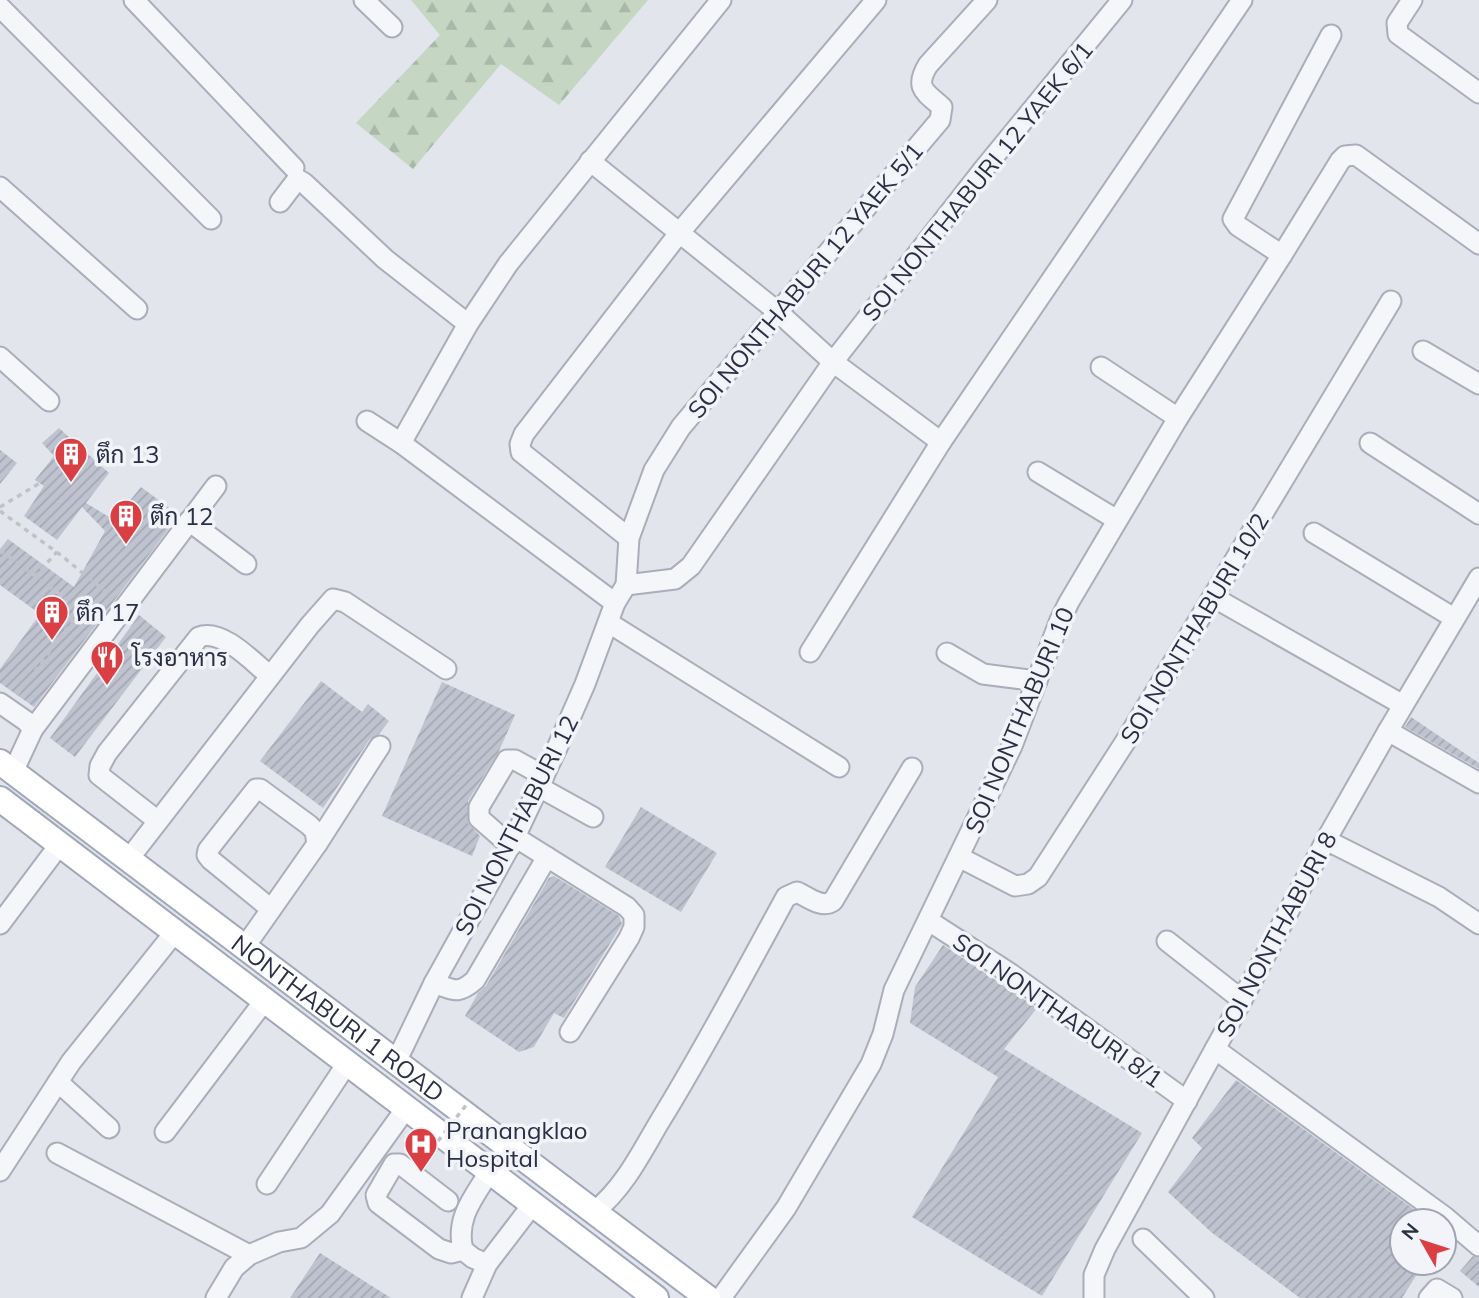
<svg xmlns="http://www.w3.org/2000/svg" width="1479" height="1298" font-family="Mulish,Sarabun,sans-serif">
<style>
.forest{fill:url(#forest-firs)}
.building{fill:url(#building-hatch)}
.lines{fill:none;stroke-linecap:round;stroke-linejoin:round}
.minor-casing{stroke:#aaaeba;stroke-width:23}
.major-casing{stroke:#a0a7b8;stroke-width:28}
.path{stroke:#c0c2ca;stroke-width:3.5;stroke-dasharray:5 5;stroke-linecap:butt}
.minor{stroke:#f5f6f9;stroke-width:19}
.major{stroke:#fff;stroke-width:24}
.path-bridge{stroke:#c0c2ca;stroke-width:3.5;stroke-dasharray:5 5;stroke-linecap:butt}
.labels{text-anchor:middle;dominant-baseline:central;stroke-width:7;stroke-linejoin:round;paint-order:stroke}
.street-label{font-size:24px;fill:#292f45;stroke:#f2f4f9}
.poi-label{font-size:24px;fill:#292f45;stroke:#f2f4f9;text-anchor:start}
</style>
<defs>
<pattern id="forest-firs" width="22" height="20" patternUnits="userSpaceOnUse" patternTransform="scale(1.75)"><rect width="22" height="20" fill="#c5d6c3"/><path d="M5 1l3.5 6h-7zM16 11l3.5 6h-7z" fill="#a9b8a9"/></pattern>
<pattern id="building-hatch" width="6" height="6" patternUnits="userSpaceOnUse" patternTransform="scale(1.75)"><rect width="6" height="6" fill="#bfc3cf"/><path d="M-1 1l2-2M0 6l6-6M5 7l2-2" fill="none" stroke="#a4a8b3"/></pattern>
</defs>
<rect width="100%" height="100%" fill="#e2e5ec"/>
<!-- forest -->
<path class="forest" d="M411 0H648L559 105 501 64 413 169 356 123 440 35Z"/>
<!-- building -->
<g class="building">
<path d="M59 428 109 473 86 503 114 520 141 487 179 515 34 707 0 683V669L40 614 0 585V549L8 539 74 587 105 531 82 507 57 540 24 516 44 486 35 480 54 456 42 443Z"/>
<path d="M0 450 17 463 0 484Z"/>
<path d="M139 615 166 637 75 757 50 738Z"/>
<path d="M321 681 362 712 368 704 389 721 379 734 370 739 323 808 260 761Z"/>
<path d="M442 682 515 715 499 751 468 801V823L480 836 472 856 382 816Z"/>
<path d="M1411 717 1479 763V769L1405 727Z"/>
<path d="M641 807 717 853 681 912 605 867Z"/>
<path d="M554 876 619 916 622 924 564 1018 554 1013 534 1047 519 1052 465 1016 478 993 486 986 549 878Z"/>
<path d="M943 945 1037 1008 1004 1049 1142 1133 1042 1296 912 1217 998 1077 910 1023 915 987Z"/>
<path d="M1236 1080 1430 1221H1402V1263H1424L1402 1298H1300L1211 1232 1168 1192 1202 1148 1192 1138Z"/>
<path d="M320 1253 391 1298H290Z"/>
<path d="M1473 1256 1479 1258V1287L1460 1271Z"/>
</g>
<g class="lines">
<defs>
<g id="minor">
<path d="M134 0 294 168"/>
<path d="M364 0 392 27"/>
<path d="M1412 0 1397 23 1398 34 1479 93"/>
<path d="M0 7 211 219"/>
<path d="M590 161 778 312 833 362 941 442"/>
<path d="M0 187 137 309"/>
<path d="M280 202 296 181 299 180 304 183 385 259 468 324"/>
<path d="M1282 255 1238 226 1233 219 1331 35"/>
<path d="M1423 351 1479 384"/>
<path d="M0 357 49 401"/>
<path d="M1101 367 1178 418"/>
<path d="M367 421 401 443 615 603"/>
<path d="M401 443 468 324 508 264 721 0"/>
<path d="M1370 443 1479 514"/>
<path d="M1038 472 1117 520"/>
<path d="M189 521 246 564"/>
<path d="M1314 533 1454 618"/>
<path d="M629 538 521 452 520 444 524 434 680 232 876 0"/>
<path d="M626 585 675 579 691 566 833 362 982 171 1122 0"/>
<path d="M1213 597 1403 705"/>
<path d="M609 623 839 767"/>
<path d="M810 652 941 442 1242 0"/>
<path d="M947 653 983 674 1037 681"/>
<path d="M0 703 26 721 33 729 13 772"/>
<path d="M33 729 216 486"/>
<path d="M1388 731 1479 783"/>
<path d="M539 787 593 817"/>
<path d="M158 821 99 775 100 766 107 753 199 637C222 628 253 662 270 676"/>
<path d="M515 837 627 907 634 915V927L629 938 570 1032"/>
<path d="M1326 840 1439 897 1479 924"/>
<path d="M511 846 479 818V807L507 760H515L544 776"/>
<path d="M959 857 1015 886 1028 884 1038 877 1127 739 1391 301"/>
<path d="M128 860 310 625 333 599 345 602 446 669"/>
<path d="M271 909 211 860 207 855 208 850 256 789H260L309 825 315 831 317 844"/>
<path d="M929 921 1011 974 1187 1101"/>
<path d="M0 924 60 844"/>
<path d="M1167 941 1242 1000"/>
<path d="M244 948 317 844 380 746"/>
<path d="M434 983C454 990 458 995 475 980L547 857"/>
<path d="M1215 1049 1445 1217 1479 1246"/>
<path d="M396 1062 434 983 515 837 557 748 585 684 615 603 626 585 629 538 654 470 681 427 940 120 942 107C925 92 914 88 928 65L987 0"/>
<path d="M58 1082 109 1128"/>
<path d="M165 1132 265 1000"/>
<path d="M57 1153 249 1255"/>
<path d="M0 1171 71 1062 175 932"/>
<path d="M267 1184 348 1062"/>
<path d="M448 1201 400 1164H394L376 1195 378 1203 439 1249 451 1253 463 1250"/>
<path d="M595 1211C624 1188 641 1153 660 1121 705 1048 745 972 786 897L797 892C808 897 822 909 833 901L912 768"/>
<path d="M1143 1239 1204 1298"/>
<path d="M487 1264 473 1258 463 1250C455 1218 474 1197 490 1171"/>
<path d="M216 1298 234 1268 249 1255 279 1242 301 1238 330 1214 407 1107"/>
<path d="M472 1298 487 1264 533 1204"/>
<path d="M721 1298 786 1208 871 1064 883 1034 894 990 1012 746 1060 620 1069 602 1178 418 1282 255 1340 161 1345 156 1356 155 1479 244"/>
<path d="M1094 1298V1275L1105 1249 1242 1000 1326 840 1388 731 1479 578"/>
<path d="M1429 1298 1437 1289 1452 1298"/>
</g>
<g id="major">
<path id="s1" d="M0 762 708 1298"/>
<path d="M0 799 656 1298"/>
</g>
</defs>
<!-- minor casing -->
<use href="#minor" class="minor-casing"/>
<!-- major casing -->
<use href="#major" class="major-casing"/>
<!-- path -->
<g class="path">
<path d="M0 507 40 483"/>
<path d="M0 511 62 556 112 597"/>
<path d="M0 550 89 616 97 617"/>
<path d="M34 577 57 552"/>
<path d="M41 662 54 672"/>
<path d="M17 695 80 611"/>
</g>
<!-- minor -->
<use href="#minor" class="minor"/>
<!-- major -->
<use href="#major" class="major"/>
<!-- path-bridge -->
<path class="path-bridge" d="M438 1141 467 1104"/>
</g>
<!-- icons -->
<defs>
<symbol id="building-pin" viewBox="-11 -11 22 30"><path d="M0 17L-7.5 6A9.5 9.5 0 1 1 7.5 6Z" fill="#d93f43" stroke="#f2f4f9"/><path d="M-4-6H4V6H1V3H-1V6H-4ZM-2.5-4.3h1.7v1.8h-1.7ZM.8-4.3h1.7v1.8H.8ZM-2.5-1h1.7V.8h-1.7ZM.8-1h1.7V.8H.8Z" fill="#fff"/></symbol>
<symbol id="restaurant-pin" viewBox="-11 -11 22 30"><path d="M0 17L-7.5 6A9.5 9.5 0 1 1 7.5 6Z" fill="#d93f43" stroke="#f2f4f9"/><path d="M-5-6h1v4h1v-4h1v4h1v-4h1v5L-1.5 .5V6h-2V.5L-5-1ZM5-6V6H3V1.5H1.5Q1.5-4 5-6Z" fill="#fff"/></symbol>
<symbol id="hospital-pin" viewBox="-11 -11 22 30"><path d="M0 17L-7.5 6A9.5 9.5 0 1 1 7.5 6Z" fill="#d93f43" stroke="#f2f4f9"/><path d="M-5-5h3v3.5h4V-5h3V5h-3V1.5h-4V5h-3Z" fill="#fff"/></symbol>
</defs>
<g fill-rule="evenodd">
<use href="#building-pin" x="52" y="435" width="38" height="52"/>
<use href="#building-pin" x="107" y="497" width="38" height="52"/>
<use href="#building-pin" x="33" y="593" width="38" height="52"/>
<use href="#restaurant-pin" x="88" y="638" width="38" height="52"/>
<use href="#hospital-pin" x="402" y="1125" width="38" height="52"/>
</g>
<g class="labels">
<!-- street labels -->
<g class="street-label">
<text transform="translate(977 181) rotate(-51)">SOI NONTHABURI 12 YAEK 6/1</text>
<text transform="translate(805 280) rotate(-50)">SOI NONTHABURI 12 YAEK 5/1</text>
<text transform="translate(1194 628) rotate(-59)">SOI NONTHABURI 10/2</text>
<text transform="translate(1019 720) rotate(-67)">SOI NONTHABURI 10</text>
<text transform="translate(516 825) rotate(-63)">SOI NONTHABURI 12</text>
<text transform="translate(1276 934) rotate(-62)">SOI NONTHABURI 8</text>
<text transform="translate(1058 1010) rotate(35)">SOI NONTHABURI 8/1</text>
<text stroke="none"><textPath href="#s1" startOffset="424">NONTHABURI 1 ROAD</textPath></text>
</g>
<!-- poi labels -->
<g class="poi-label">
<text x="96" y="454">ตึก 13</text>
<text x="150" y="516">ตึก 12</text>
<text x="76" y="612">ตึก 17</text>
<text x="132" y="657">โรงอาหาร</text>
<text x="446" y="1130">Pranangklao<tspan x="446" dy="28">Hospital</tspan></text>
</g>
</g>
<!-- north arrow -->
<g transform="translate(1423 1242) rotate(309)"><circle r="33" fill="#f2f4f9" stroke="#a2a5b1" stroke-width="2"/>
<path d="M0-5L12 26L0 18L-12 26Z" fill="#d93f43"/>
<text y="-10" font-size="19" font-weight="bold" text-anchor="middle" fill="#292f45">N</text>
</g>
</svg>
